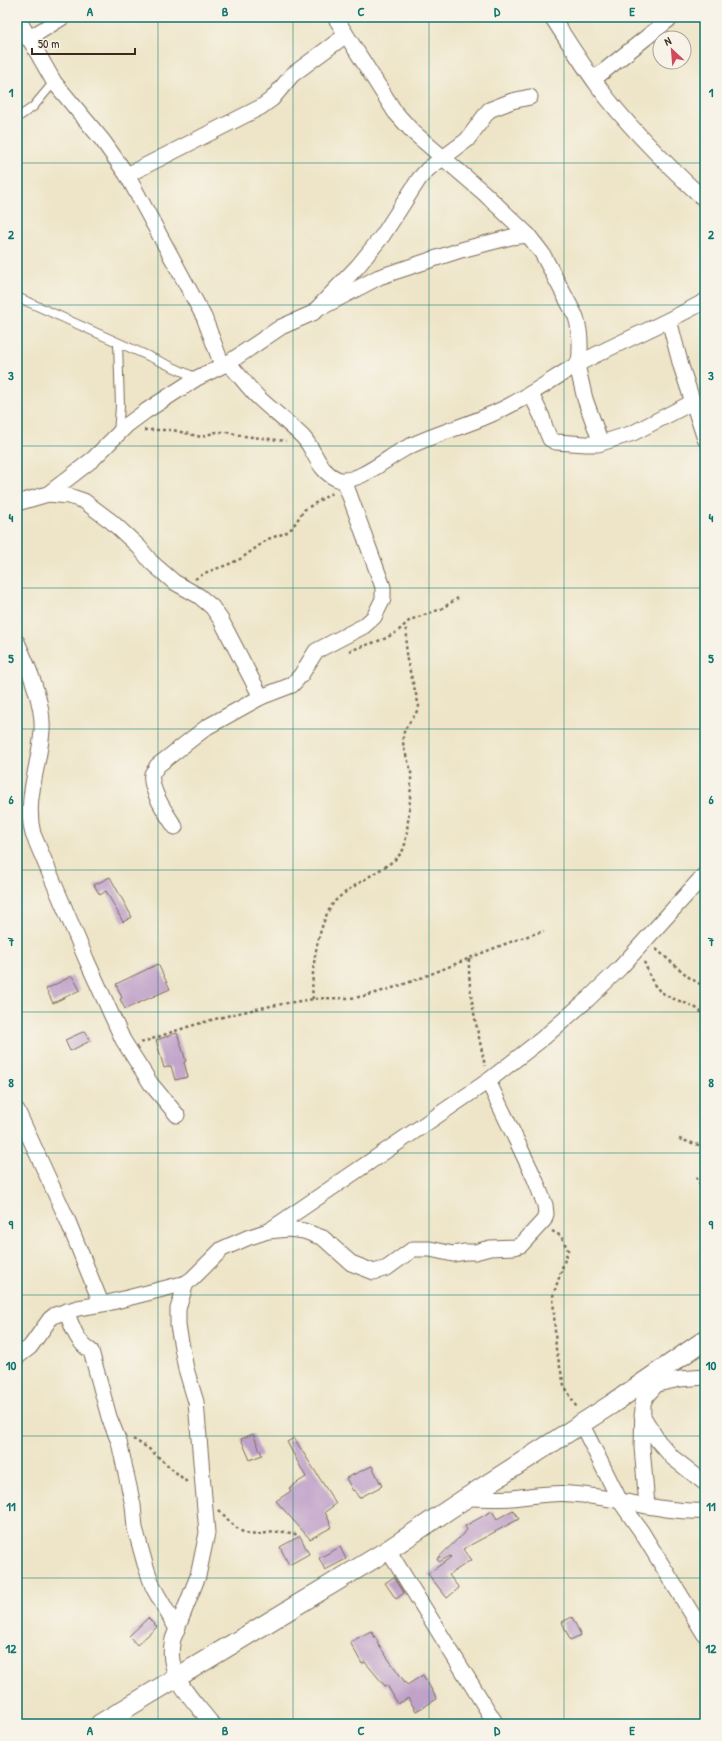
<svg xmlns="http://www.w3.org/2000/svg" width="722" height="1741" font-family="'Patrick Hand',sans-serif">
<style>
.building{fill:#c0a1c9}
.lines{fill:none;stroke-linecap:round;stroke-linejoin:round}
.service-casing{stroke:#7a6b5a;stroke-width:10}
.minor-casing{stroke:#7a6b5a;stroke-width:17}
.tertiary-casing{stroke:#7a6b5a;stroke-width:21}
.path{stroke:#7a6b5a;stroke-width:2.5;stroke-dasharray:3 3;stroke-linecap:butt}
.service{stroke:#fff;stroke-width:8}
.minor{stroke:#fff;stroke-width:15}
.tertiary{stroke:#fff;stroke-width:19}
.grid{fill:none;stroke:#0f766e;stroke-width:1;stroke-opacity:0.55}
.neatline{fill:none;stroke:#0f766e;stroke-width:1.5}
.grid-label{font-size:13px;text-anchor:middle;font-weight:bold;fill:#0f766e}
</style>
<rect width="100%" height="100%" fill="#f7f3e8"/>
<filter id="ink" filterUnits="userSpaceOnUse"><feTurbulence type="fractalNoise" baseFrequency=".025" numOctaves="2"/><feDisplacementMap in="SourceGraphic" scale="8" xChannelSelector="R" yChannelSelector="G"/><feConvolveMatrix kernelMatrix="1 2 1 2 8 2 1 2 1" color-interpolation-filters="sRGB"/></filter>
<filter id="wash" filterUnits="userSpaceOnUse"><feTurbulence type="fractalNoise" baseFrequency=".012" numOctaves="4" result="noise"/><feDisplacementMap in="SourceGraphic" scale="16" xChannelSelector="R" yChannelSelector="G"/><feGaussianBlur stdDeviation="0.9" result="paint"/><feColorMatrix in="noise" values="0 0 0 0 0 0 0 0 0 0 0 0 0 0 0 0 0 1.4 0 .05"/><feComposite in="paint" operator="in"/></filter>
<g filter="url(#wash)">
<rect width="100%" height="100%" fill="#eee5c8"/>
<g id="blocks">
<!-- building -->
<g class="building">
<path d="M110 877 132 917 123 922 106 891 100 895 94 885Z"/>
<path d="M158 964 170 989 125 1009 120 999 122 998 116 984Z"/>
<path d="M72 976 80 990 53 1003 46 989Z"/>
<path d="M85 1031 90 1041 70 1051 65 1040Z"/>
<path d="M177 1033 186 1061 184 1062 188 1077 175 1080 171 1066 164 1068 156 1040Z"/>
<path d="M253 1434 262 1455 250 1460 241 1439Z"/>
<path d="M294 1438 336 1504 325 1512 332 1527 310 1539 276 1501 291 1491 289 1488 306 1477 287 1442Z"/>
<path d="M372 1466 382 1486 359 1498 354 1490 353 1491 346 1478Z"/>
<path d="M513 1510 519 1519 463 1549 471 1560 449 1575 459 1588 447 1598 428 1574 451 1557 450 1556 439 1562 437 1559 467 1530 465 1526 492 1511 497 1519Z"/>
<path d="M300 1536 309 1554 289 1565 280 1547Z"/>
<path d="M340 1547 346 1559 325 1570 319 1558Z"/>
<path d="M394 1577 404 1593 396 1599 385 1583Z"/>
<path d="M572 1617 581 1635 570 1640 562 1622Z"/>
<path d="M148 1618 157 1627 137 1645 129 1636Z"/>
<path d="M371 1631 378 1642 377 1643 407 1685 423 1675 437 1699 416 1711 408 1698 398 1704 387 1685 385 1686 365 1662 362 1664 350 1642Z"/>
</g>
</g>
</g>
<g filter="url(#ink)">
<use href="#blocks" fill-opacity="0" stroke="#7a6b5a" stroke-width="1"/>
<g class="lines">
<defs>
<g id="service">
<path d="M17 118 33 107 54 82"/>
<path d="M17 297 197 378"/>
<path d="M118 434 120 406 118 343"/>
</g>
<g id="minor">
<path d="M17 17 54 82 103 141 127 175 204 317 222 365"/>
<path d="M335 17 395 112 413 132 484 193 528 235 542 253 576 317C581 333 581 347 579 364"/>
<path d="M552 17C567 40 582 64 598 86 627 126 668 166 705 200"/>
<path d="M28 39 63 17"/>
<path d="M594 79 672 17"/>
<path d="M127 175 261 107 272 99 292 75 346 35"/>
<path d="M324 306 379 277 461 250 511 237 528 235"/>
<path d="M669 320 681 366 705 439"/>
<path d="M228 363C239 374 248 388 260 399 274 412 289 423 303 437 316 451 317 470 337 479 355 486 387 458 404 449 433 434 464 427 494 413 525 400 551 379 580 363 621 341 665 324 705 301"/>
<path d="M577 365 585 399 601 443"/>
<path d="M531 394 542 417 545 427 550 439 556 442 586 444H598L633 433 693 402"/>
<path d="M48 494 93 459 127 425 146 411 197 378 228 363 281 327 313 313 358 266 383 235 419 179 428 169 467 140 489 110 512 101 530 97"/>
<path d="M17 503 48 494 69 496 84 501 112 522 139 547 151 562 174 582 199 596 212 607 221 620 261 697"/>
<path d="M17 642C28 666 44 703 42 730 40 765 24 799 33 834L87 961 123 1040 151 1084 177 1115"/>
<path d="M175 827C167 815 149 789 152 774 153 772 156 769 157 766L207 727 261 697 292 685 301 675 316 651 364 626 374 617 383 599V587L344 480"/>
<path d="M17 1110 67 1219 101 1303"/>
<path d="M273 1228 488 1081 542 1039 588 999 620 968 705 874"/>
<path d="M186 1283 178 1309V1326L186 1369 196 1402 207 1533 198 1576 173 1639C164 1675 192 1698 212 1724"/>
<path d="M66 1311C72 1326 77 1343 91 1351L109 1417 119 1442 133 1505 135 1528 145 1564 153 1587 177 1629"/>
<path d="M17 1357 30 1347 50 1319 55 1315 78 1308 108 1303 186 1283 192 1279 222 1249 247 1238 268 1231 289 1229 304 1231 323 1238 351 1263 374 1272 387 1268 413 1249H430L453 1254 465 1252H475L490 1248 515 1247 521 1245 544 1220 546 1214 545 1205 535 1179 488 1081"/>
<path d="M657 1384 680 1379 705 1377"/>
<path d="M642 1415 658 1441 673 1458 705 1483"/>
<path d="M581 1423 620 1501 641 1531 705 1635"/>
<path d="M466 1498C481 1498 497 1499 512 1498 532 1496 552 1492 572 1494 617 1497 660 1513 705 1511"/>
<path d="M647 1506 642 1447 643 1403 647 1395 657 1384 652 1377"/>
<path d="M388 1550 496 1724"/>
</g>
<path id="tertiary" d="M100 1724 388 1550 466 1498 612 1404 705 1340"/>
</defs>
<!-- service casing -->
<use href="#service" class="service-casing"/>
<!-- minor casing -->
<use href="#minor" class="minor-casing"/>
<!-- tertiary casing -->
<use href="#tertiary" class="tertiary-casing"/>
<!-- path -->
<g class="path">
<path d="M144 430H173L201 437 216 432H227L244 436 286 441"/>
<path d="M195 579 207 572 227 565 242 558 268 539 285 533 292 528 304 510 332 493"/>
<path d="M349 651 384 639 397 632 410 620 441 609 458 598"/>
<path d="M656 949 690 978 705 987"/>
<path d="M469 959C468 995 478 1031 485 1066"/>
<path d="M644 962C648 970 651 981 656 987 668 1002 694 1001 705 1016"/>
<path d="M313 999C310 974 318 921 335 901 345 891 358 884 370 876 382 868 398 861 404 848 407 841 412 781 411 772 409 761 402 749 403 737 403 727 416 717 419 706L406 656 407 633 404 625"/>
<path d="M141 1043C197 1022 254 1007 314 999 332 997 350 1000 368 995 428 980 484 948 544 931"/>
<path d="M679 1139 705 1147"/>
<path d="M696 1177 705 1194"/>
<path d="M552 1231 561 1236 568 1250 553 1296 556 1349 564 1385 577 1408"/>
<path d="M133 1439 148 1448 188 1483"/>
<path d="M219 1510C227 1518 234 1528 245 1533 255 1537 266 1532 276 1532 284 1531 291 1533 298 1535"/>
</g>
<!-- service -->
<use href="#service" class="service"/>
<!-- minor -->
<use href="#minor" class="minor"/>
<!-- tertiary -->
<use href="#tertiary" class="tertiary"/>
</g>
</g>
<!-- grid -->
<path class="grid" d="M158 17V1724M293 17V1724M429 17V1724M564 17V1724M17 163H705M17 305H705M17 446H705M17 588H705M17 729H705M17 870H705M17 1012H705M17 1153H705M17 1295H705M17 1436H705M17 1578H705"/>
<!-- margin -->
<rect width="722" height="1741" fill="none" stroke="#f7f3e8" stroke-width="44"/>
<!-- north arrow -->
<g transform="translate(672 50) rotate(334)"><circle r="19" fill="#f7f3e8" stroke="#aca397"/>
<path d="M0-3L7 15L0 10L-7 15Z" fill="#d1495b"/>
<text y="-6" font-size="11" font-weight="bold" text-anchor="middle" fill="#3b2a1e">N</text>
</g>
<!-- scale -->
<path d="M32 48v6h103v-6" fill="none" stroke="#3b2a1e" stroke-width="2"/>
<text x="38" y="48" font-size="12" fill="#3b2a1e" stroke="#f7f3e8" stroke-width="3" paint-order="stroke">50 m</text>
<rect x="22" y="22" width="678" height="1697" class="neatline"/>
<g class="grid-label">
<text x="90" y="16">A</text>
<text x="225" y="16">B</text>
<text x="361" y="16">C</text>
<text x="497" y="16">D</text>
<text x="632" y="16">E</text>
<text x="11" y="97">1</text>
<text x="711" y="97">1</text>
<text x="11" y="239">2</text>
<text x="711" y="239">2</text>
<text x="11" y="380">3</text>
<text x="711" y="380">3</text>
<text x="11" y="522">4</text>
<text x="711" y="522">4</text>
<text x="11" y="663">5</text>
<text x="711" y="663">5</text>
<text x="11" y="804">6</text>
<text x="711" y="804">6</text>
<text x="11" y="946">7</text>
<text x="711" y="946">7</text>
<text x="11" y="1087">8</text>
<text x="711" y="1087">8</text>
<text x="11" y="1229">9</text>
<text x="711" y="1229">9</text>
<text x="11" y="1370">10</text>
<text x="711" y="1370">10</text>
<text x="11" y="1511">11</text>
<text x="711" y="1511">11</text>
<text x="11" y="1653">12</text>
<text x="711" y="1653">12</text>
<text x="90" y="1735">A</text>
<text x="225" y="1735">B</text>
<text x="361" y="1735">C</text>
<text x="497" y="1735">D</text>
<text x="632" y="1735">E</text>
</g>
</svg>
